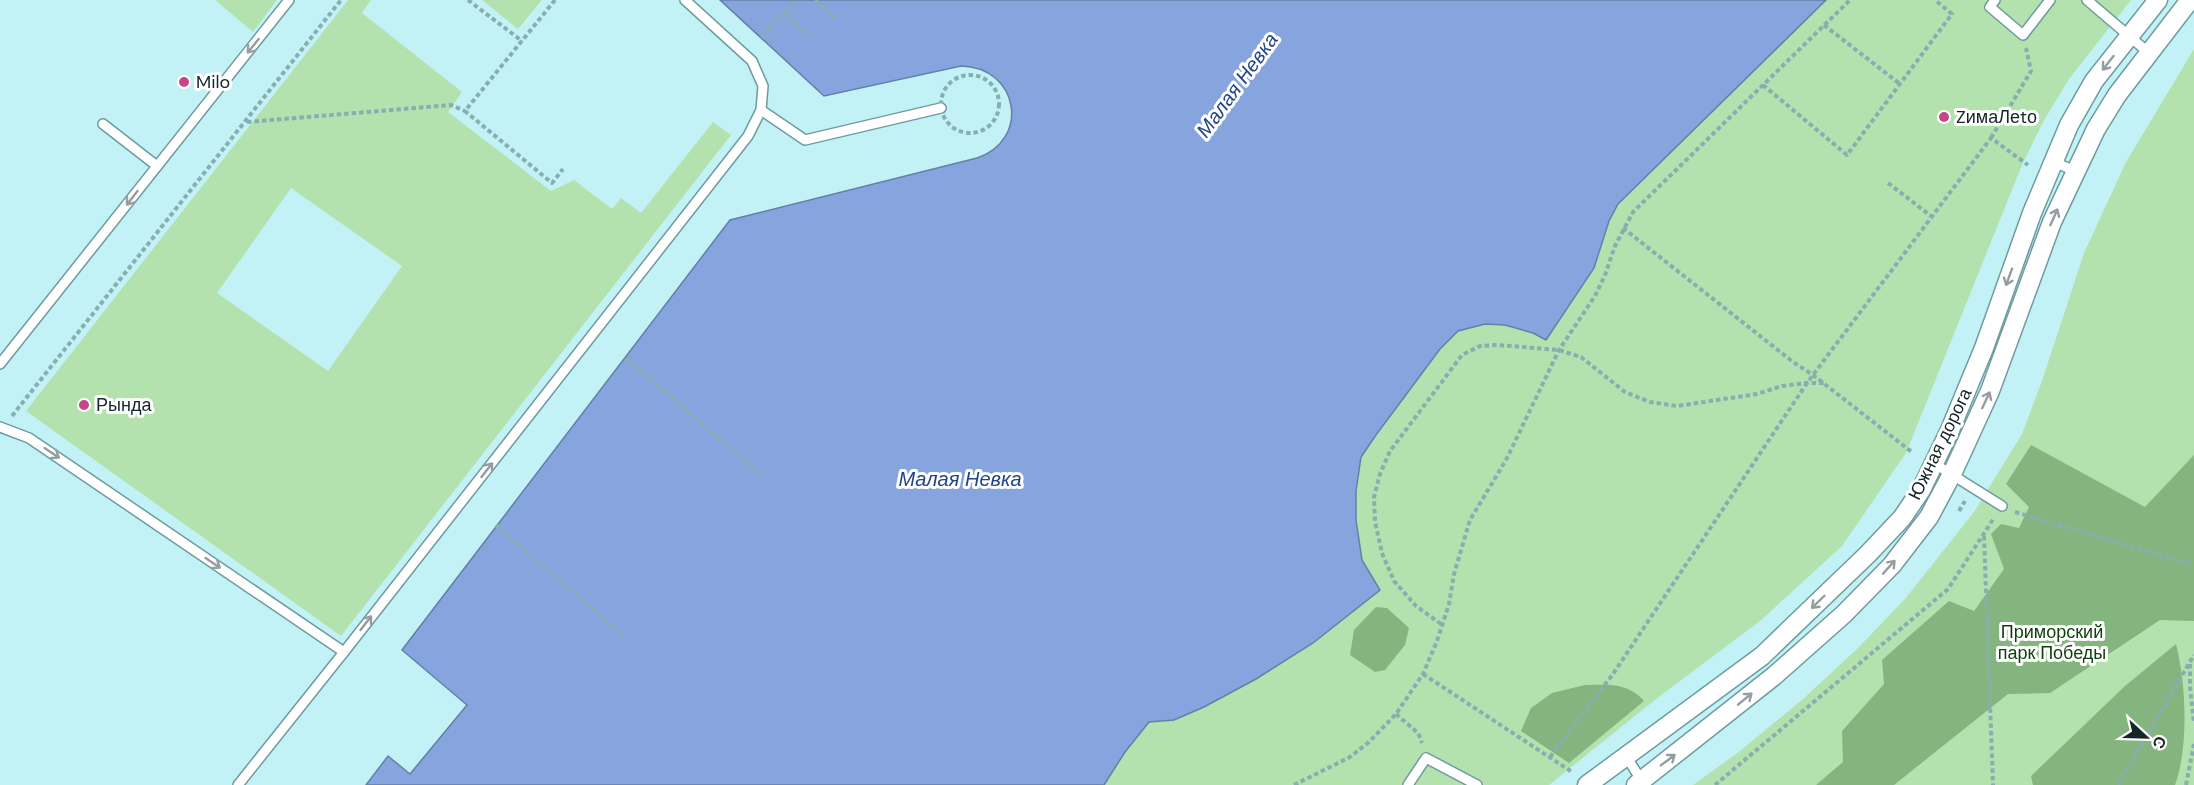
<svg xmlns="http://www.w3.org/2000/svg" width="2194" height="785" font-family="'DM Sans',sans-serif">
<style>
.green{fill:#b3e2ae;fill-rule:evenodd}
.forest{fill:#84b57f}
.water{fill:#86a5df;stroke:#647fa8;stroke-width:1.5}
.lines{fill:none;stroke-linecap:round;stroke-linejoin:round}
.lane-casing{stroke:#6e9b9f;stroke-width:12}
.street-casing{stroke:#6e9b9f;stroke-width:21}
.path{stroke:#88aeb1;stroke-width:4;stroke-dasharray:4.5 3;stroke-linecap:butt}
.lane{stroke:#fff;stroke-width:9}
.street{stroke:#fff;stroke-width:18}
.oneway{stroke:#959d9e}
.poi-dot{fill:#c84488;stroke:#fff;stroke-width:2}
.labels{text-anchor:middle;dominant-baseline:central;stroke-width:6;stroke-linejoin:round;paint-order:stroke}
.poi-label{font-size:18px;fill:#142628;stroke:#fff;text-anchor:start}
.street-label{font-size:18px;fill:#142628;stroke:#fff}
.park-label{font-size:18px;fill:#0c3f09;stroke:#fff}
.water-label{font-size:20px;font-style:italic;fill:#22458a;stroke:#fff}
</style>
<rect width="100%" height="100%" fill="#c2f2f6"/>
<!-- green -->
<g class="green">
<path d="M215 0H277L253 32Z"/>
<path d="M348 0H371L362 13 462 92 448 112 551 191 574 180 612 209 621 198 641 213 713 122 731 135 341 636 26 411ZM291 188 402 266 328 371 217 293Z"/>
<path d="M482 0H542L518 29Z"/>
<path d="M1826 0H2131L2069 79 2043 122 2022 165 1906 453 1842 546 1760 621 1656 699 1549 785H1104L1125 752 1149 722 1174 720 1204 707 1256 679 1313 643 1380 589 1362 560 1356 520V491L1361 457 1440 349 1458 330 1485 324 1506 325 1533 333 1594 268 1609 221 1618 204Z"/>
<path d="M2194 49V785H1693L1740 751 1803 699 1857 649 1905 599 1974 512 2022 434 2042 381 2084 253 2126 162Z"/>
</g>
<!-- forest -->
<g class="forest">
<path d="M2031 445 2145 507 2194 455V621L2160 620 2050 693 2008 694 1894 785H1816L1843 762 1842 731 1884 684 1882 660 1949 601 1974 611 2004 569 1991 534 2001 524 2019 528 2029 507 2006 484Z"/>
<path d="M1376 607 1387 608 1409 628 1405 645 1385 670 1375 672 1350 655 1354 630Z"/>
<path d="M2176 644C2186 684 2189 746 2175 785H2033L2031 776 2125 686Z"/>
<path d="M1585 685C1608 685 1627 682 1644 701L1569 763 1521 731 1531 708 1552 693Z"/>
</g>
<!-- water -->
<path class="water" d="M720 0H1826L1618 204 1609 221 1594 268 1546 340 1533 333 1505 325 1485 324 1458 331 1440 349 1376 435 1361 457 1356 491V520L1362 560 1380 590 1313 643 1256 679 1204 707 1174 720 1149 722 1125 752 1104 785H366L388 756 410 774 467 705 402 650 730 220 977 158C1031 140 1019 67 961 66L824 96Z"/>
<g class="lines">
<defs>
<g id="lane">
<path d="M1995 0 1990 7 2023 35 2050 0"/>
<path d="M2087 0 2149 53"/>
<path d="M761 110 805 140 941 108"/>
<path d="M103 124 157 166"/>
<path d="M2054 162 2075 171"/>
<path d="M0 364 289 0"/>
<path d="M0 427 29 438 344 652 748 136 761 110 763 86 752 61 685 0"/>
<path d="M1935 464 2002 506"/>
<path d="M1626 756 1643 783"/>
<path d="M238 785 344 652"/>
<path d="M1408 785 1426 758 1477 785"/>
</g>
<g id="street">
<path d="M1587 785 1762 656 1868 554 1902 518 1921 490 1950 430 1984 348 2032 213 2069 125 2094 81 2158 0"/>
<path d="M1636 785 1774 676 1844 614 1892 565 1929 517 1952 474 1990 391 2052 222 2096 129 2117 95 2190 0"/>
</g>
</defs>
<!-- lane casing -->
<use href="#lane" class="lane-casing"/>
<!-- street casing -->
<use href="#street" class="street-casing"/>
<!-- path -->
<g class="path">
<path d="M468 0 522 41"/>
<path d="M555 0 465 111 552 183 563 169"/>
<path d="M815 0 837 21"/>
<path d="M785 13 807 35"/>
<path d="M1824 25 1900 84"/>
<path d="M761 37 798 0"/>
<circle cx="970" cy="104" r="29"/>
<path d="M1763 85 1847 155 1952 14 1935 0"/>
<path d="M247 122 451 105 465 111"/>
<path d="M1991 138 2031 71 2026 48"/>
<path d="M1888 183 1931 216"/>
<path d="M1623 228 1793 362 1813 375 1913 453"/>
<path d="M626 358 762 476"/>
<path d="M12 416 341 0"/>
<path d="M1959 511 1965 501"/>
<path d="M2015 512 2194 565"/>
<path d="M496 525 625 637"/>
<path d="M1984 536 1993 785"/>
<path d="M1441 624 1416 606 1394 581 1382 553 1375 522 1374 497 1380 474 1390 451 1462 355 1480 346 1498 345 1559 350 1581 357 1625 392 1650 402 1677 406 1757 394 1782 386 1807 383H1824"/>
<path d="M2190 664V688L2194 723"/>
<path d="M1423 674 1572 772"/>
<path d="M1396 714 1418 733 1422 743"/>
<path d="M1550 757 1613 674 1807 383 1991 138 2028 165"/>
<path d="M1294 785 1350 757 1369 742 1396 714 1423 674 1437 641 1449 604 1454 574 1470 520 1506 460 1559 350 1595 296 1605 275 1615 246 1633 212 1850 0"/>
<path d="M1715 785 1948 589 1994 518"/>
<path d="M2118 785 2194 655"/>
<path d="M2186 785 2194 744"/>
</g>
<!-- lane -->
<use href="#lane" class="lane"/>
<!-- street -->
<use href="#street" class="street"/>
</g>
<!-- one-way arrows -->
<defs><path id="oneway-shaft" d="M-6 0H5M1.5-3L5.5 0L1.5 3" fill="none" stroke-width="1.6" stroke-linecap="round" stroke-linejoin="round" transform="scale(1.5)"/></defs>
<g class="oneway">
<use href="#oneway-shaft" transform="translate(253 46) rotate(129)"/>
<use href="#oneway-shaft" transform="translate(2108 63) rotate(128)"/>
<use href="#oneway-shaft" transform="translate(132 198) rotate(128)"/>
<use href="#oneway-shaft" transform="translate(2054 217) rotate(-66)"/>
<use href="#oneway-shaft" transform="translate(2009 277) rotate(110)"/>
<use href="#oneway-shaft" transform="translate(1986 400) rotate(-65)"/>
<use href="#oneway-shaft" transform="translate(52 453) rotate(34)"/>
<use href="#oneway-shaft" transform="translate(487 470) rotate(-52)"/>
<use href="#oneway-shaft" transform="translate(213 563) rotate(34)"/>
<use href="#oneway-shaft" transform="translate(1889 567) rotate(-48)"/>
<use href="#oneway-shaft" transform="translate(1818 602) rotate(136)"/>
<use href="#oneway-shaft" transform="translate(366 623) rotate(-52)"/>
<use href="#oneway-shaft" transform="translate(1745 699) rotate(-39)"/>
<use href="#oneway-shaft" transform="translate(1668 760) rotate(-37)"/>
</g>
<!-- markers -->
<g class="poi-dot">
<circle cx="184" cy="82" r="6"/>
<circle cx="1944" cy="117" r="6"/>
<circle cx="84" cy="405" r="6"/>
</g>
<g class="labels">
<!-- poi labels -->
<g class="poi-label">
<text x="196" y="82">Milo</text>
<text x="1956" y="117">ZимаЛеtо</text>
<text x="96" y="405">Рында</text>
</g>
<!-- street labels -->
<g class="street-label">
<text transform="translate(1940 444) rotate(-64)">Южная дорога</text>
</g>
<!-- park labels -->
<g class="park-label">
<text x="2052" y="632">Приморский<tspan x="2052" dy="21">парк Победы</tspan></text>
</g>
<!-- water labels -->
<g class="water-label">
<text transform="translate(1237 85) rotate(-54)">Малая Невка</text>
<text x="960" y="479">Малая Невка</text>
</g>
</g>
<!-- north arrow -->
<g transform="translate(2146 737) rotate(112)" stroke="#ffffff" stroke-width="4.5" paint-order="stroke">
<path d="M0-4.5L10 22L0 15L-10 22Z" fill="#142628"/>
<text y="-9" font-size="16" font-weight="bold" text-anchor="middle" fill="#142628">С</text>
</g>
</svg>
